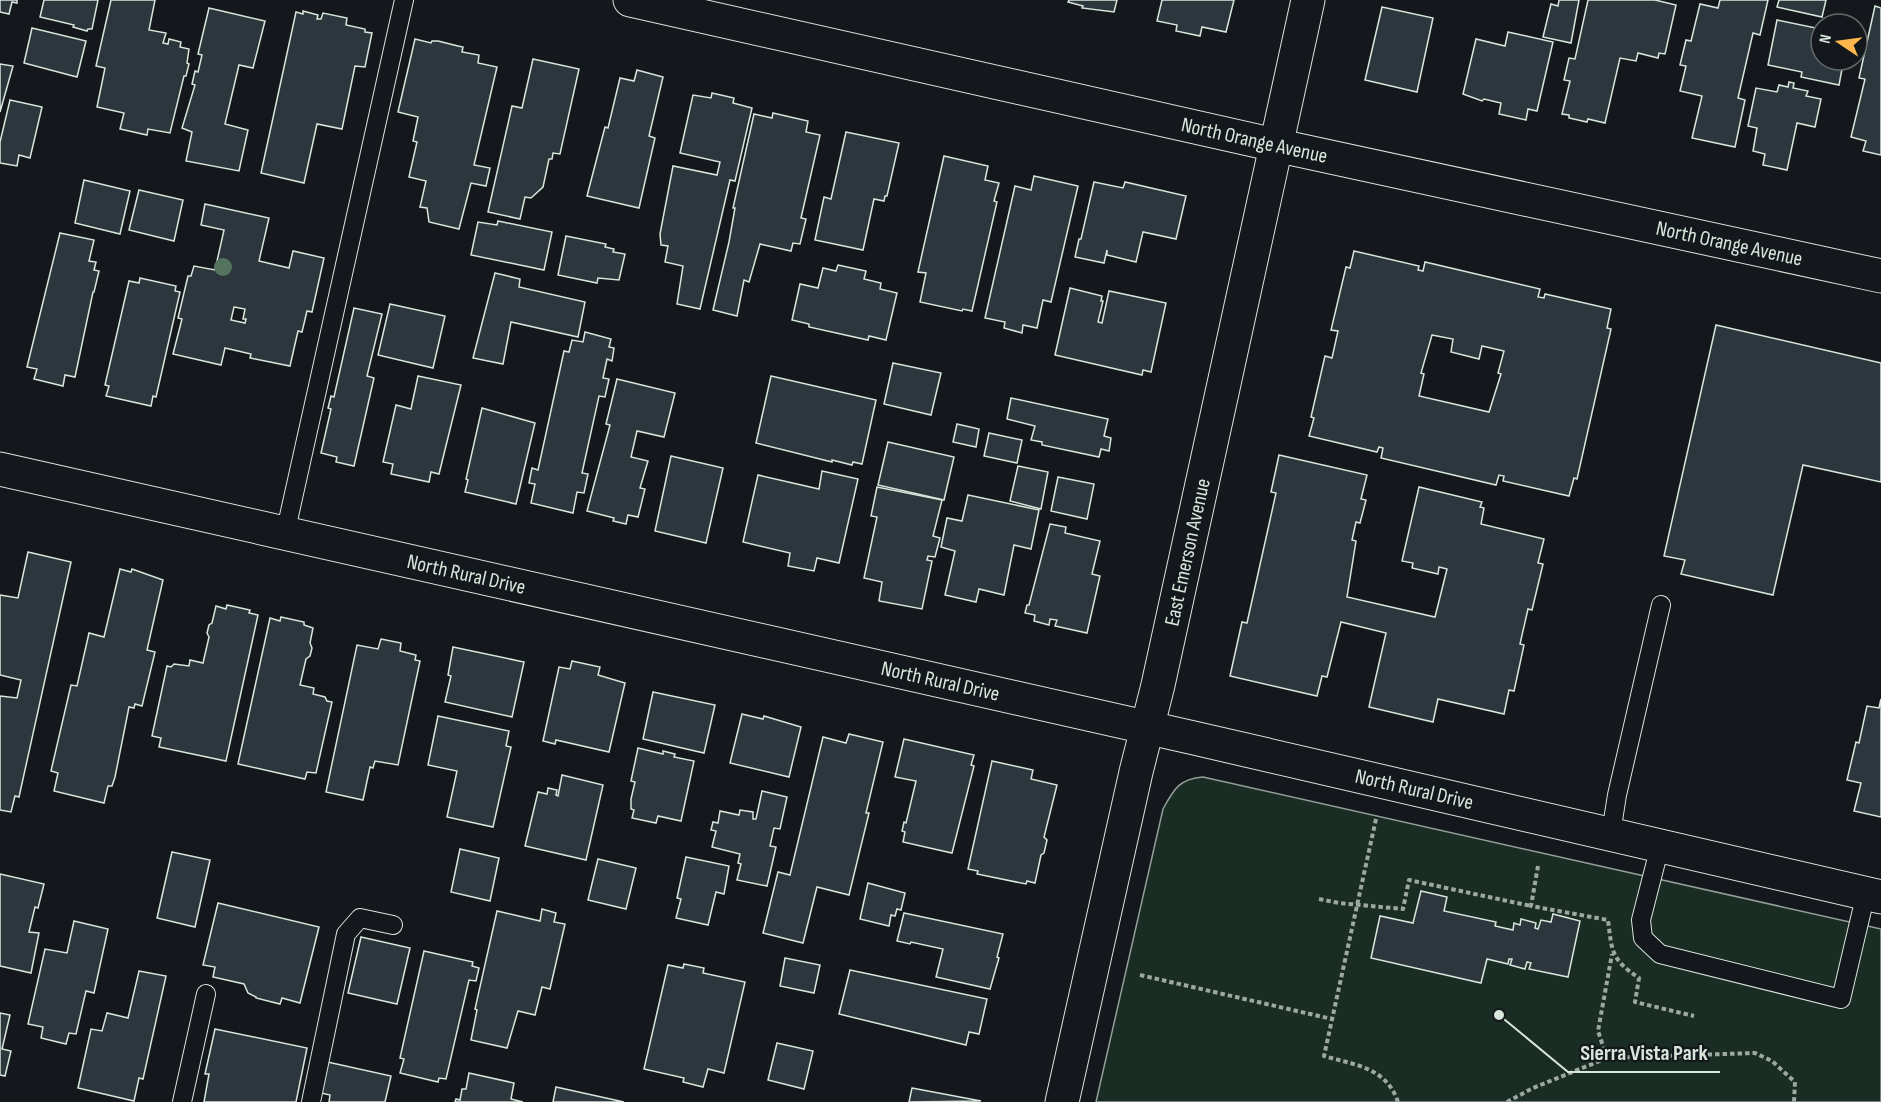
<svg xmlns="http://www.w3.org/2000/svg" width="1881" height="1102" font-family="'Sofia Sans Condensed',sans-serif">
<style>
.green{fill:#1a2d24;stroke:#939e99;stroke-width:1.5}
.building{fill:#2c363c;stroke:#d8e6dc;stroke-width:1.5;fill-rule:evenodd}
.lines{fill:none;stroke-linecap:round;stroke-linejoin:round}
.service-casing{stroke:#d8e6dc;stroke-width:20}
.tertiary-casing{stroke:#d8e6dc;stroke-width:35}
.path{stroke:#9da8a2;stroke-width:4;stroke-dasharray:4.5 3;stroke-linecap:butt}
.service{stroke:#14181c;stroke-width:18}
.tertiary{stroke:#14181c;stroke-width:33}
.tree{fill:#55745f}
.labels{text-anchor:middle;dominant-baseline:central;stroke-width:4.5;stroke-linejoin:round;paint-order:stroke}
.street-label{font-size:21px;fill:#d8e6dc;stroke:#14181c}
.leader{fill:none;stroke:#d8e6dc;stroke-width:2}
.callout-dot{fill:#d8e6dc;stroke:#14181c;stroke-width:2}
.callout-label{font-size:22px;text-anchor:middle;font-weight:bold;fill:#d8e6dc;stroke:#14181c;stroke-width:4.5;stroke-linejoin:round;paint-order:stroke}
</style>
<rect width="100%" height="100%" fill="#14181c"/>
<!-- green -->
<path class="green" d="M1203 777 1881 929V1102H1096L1163 809C1174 789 1179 779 1203 777Z"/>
<!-- building -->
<g class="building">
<path d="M0 0H17V3L12 2 9 14 0 12Z"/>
<path d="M44 0H98L92 29H88L87 31 73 27 74 25 40 17Z"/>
<path d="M111 0H155L149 30 166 33 163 43 168 44 169 39 181 42 180 47 189 49 187 63 189 64 186 76H184L170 133 148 129 147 135 120 129 124 113 97 107 105 68 96 66Z"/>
<path d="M1069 0H1117L1114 12 1082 8 1083 6 1068 2Z"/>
<path d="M1162 0H1234L1226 32 1202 27 1200 36 1176 31 1177 25 1157 21Z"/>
<path d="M1559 0H1579L1571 43 1543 37 1551 4 1558 6Z"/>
<path d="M1588 0H1655L1676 5 1665 54 1659 53 1658 58 1638 53 1636 61 1620 58 1605 123 1588 119 1587 122 1569 118V115L1562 114 1570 81 1564 80 1569 58 1575 59Z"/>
<path d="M1720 0H1768L1760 35 1753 33 1738 98 1745 100 1735 147 1692 138 1702 96 1680 91 1686 66 1680 65 1686 40 1691 41 1700 4 1718 8Z"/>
<path d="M1779 0H1826L1822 17 1777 7Z"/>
<path d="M1875 6 1881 8V155L1863 151 1866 141 1851 137 1865 79 1859 78Z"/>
<path d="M1382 7 1433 18 1417 92 1365 80Z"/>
<path d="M209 8 265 21 253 68 239 65 225 124 248 130 239 171 186 161 192 132 182 128 195 85 192 84 195 71 198 72 202 55 198 54Z"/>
<path d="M303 11 318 15 317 19H321L323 13 347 18 346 25 365 29V32L372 33 365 67 355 66 342 129 317 124 304 183 261 173 296 12 303 14Z"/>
<path d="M1777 20 1821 29V60H1840L1838 68 1842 69 1839 85 1801 77 1802 72 1768 65Z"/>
<path d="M32 28 86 41 77 77 24 63Z"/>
<path d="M1508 32 1553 42 1537 111 1528 109 1526 120 1499 114 1501 103 1484 99 1482 101 1463 94 1476 39 1505 46Z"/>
<path d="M415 39 431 43 432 41H438L458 46 463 47 462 52 479 55 478 63 497 67 474 165 490 168 486 186 471 183 459 229 429 222 427 208 420 207 426 181 409 177 417 142 413 141 418 117 398 112Z"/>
<path d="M533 59 579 69 560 154 553 153 552 159H549L543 187 531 198 525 197 520 219 488 212 512 106 522 108Z"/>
<path d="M0 64 13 66 0 112Z"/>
<path d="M637 70 663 77 649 136 655 138 639 208 587 196 605 127 608 128 620 78 634 81Z"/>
<path d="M1789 82 1794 83 1793 88 1808 91 1806 96 1821 99 1815 127 1797 123 1787 170 1763 165 1765 154 1753 151 1757 128 1748 126 1756 88 1777 92 1779 85 1788 87Z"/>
<path d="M712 93 734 98 733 103 752 108 735 181 730 180 700 309 677 304 683 266 665 262 668 246 661 245 660 234 673 166 717 175 720 162 680 153 693 95 711 98Z"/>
<path d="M10 100 42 107 30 158 19 155 17 166 0 163V142Z"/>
<path d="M773 113 808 121 806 132 820 135 801 218 806 219 800 244 793 243 791 251 760 244 749 282 744 280 737 316 713 310 729 242 735 208H733L754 114 772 118Z"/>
<path d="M846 132 899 143 887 196H885L884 201 874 199 863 250 815 240 824 197 831 199Z"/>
<path d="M944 156 988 166 985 180 999 183 994 201 997 202 972 311 963 309 962 311 920 302 926 273 918 272Z"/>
<path d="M1034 176 1078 186 1051 302 1043 300 1037 328 1023 325 1022 333 1004 328 1005 322 985 318 1015 186 1031 190Z"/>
<path d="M84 180 130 191 120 234 75 223Z"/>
<path d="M1094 182 1123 188 1125 182 1186 196 1176 239 1143 232 1136 262 1107 255V250L1104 263 1075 257 1079 239H1081Z"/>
<path d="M139 190 183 200 174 241 129 230Z"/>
<path d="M205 204 269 218 259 261 289 268 293 251 324 258 312 312 307 311 302 332 298 331 290 366 250 358 251 354 225 348 221 365 173 354 182 319 178 318 188 276H191L194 266 215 270 224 230 201 225ZM234 307 245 309 243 319H246L245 323 231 320Z"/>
<path d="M498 221 552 232 544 270 471 255 478 222 497 225Z"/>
<path d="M60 233 94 240 89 261 96 262 94 270 99 271 94 292H93L75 377 65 375 63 386 34 379 37 369 27 367Z"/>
<path d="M566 236 606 244 605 247 614 249 613 252 625 254 619 280 598 278 597 283 558 275Z"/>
<path d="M1354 251 1419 266 1418 270 1423 271 1425 262 1540 289 1538 297 1544 298 1545 294 1611 309 1607 328 1611 329 1577 479 1574 478 1569 496 1503 481 1504 476 1499 475 1496 485 1381 458 1383 448 1379 447 1377 452 1309 436 1314 418 1311 417 1325 356 1332 358 1338 331 1331 330 1346 267 1350 268ZM1432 335 1453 339 1451 352 1479 359 1482 346 1504 351 1498 373 1501 374 1489 412 1419 396 1424 374 1421 373Z"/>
<path d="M838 265 866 271 864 279 881 283 880 289 897 293 886 340 869 336 868 340 809 327V324L792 320 800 284 818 288 823 268 836 271Z"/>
<path d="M495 273 520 279 519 287 585 302 578 337 511 322 503 364 473 358Z"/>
<path d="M140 278 176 286 175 291 180 292 156 397 153 396 151 406 106 396 109 386 105 385 129 281 139 283Z"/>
<path d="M1070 288 1102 296 1101 301H1103L1098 322 1102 323 1109 291 1166 303 1151 372 1143 370 1142 375 1055 355Z"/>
<path d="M390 304 445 316 433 368 378 355Z"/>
<path d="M354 308 382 314 367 376 374 378 354 466 336 462 337 457 321 453 331 409 328 408 331 396 334 397Z"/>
<path d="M1716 325 1881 363V482L1803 465 1773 595 1681 574 1685 560 1664 556Z"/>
<path d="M585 332 611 339 609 347 614 348 612 361 607 359 603 378 609 379 605 397 599 396 582 473 588 474 584 493 577 492 573 513 531 503 535 484 529 483 532 468 538 470 564 351 569 352 572 340 583 342Z"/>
<path d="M893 363 941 373 931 415 884 404Z"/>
<path d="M418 376 461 385 439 474 431 472 429 482 391 474 393 464 383 462 396 405 411 409Z"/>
<path d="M771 376 876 400 862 464 853 462 852 465 832 460V462L756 443Z"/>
<path d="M617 379 675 393 664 437 637 431 631 457 648 461 640 488 645 489 638 517 628 515 626 524 613 521 614 518 587 511 610 425 606 424Z"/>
<path d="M1011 398 1108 419 1104 436 1111 438 1109 451 1101 449 1099 457 1042 445V442L1031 440 1035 426 1007 419Z"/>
<path d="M482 408 535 423 516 504 465 492 468 480 466 479Z"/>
<path d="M957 424 979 429 976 447 953 442Z"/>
<path d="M989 433 1022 440 1017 463 984 456Z"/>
<path d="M888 442 954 457 944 500 878 485Z"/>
<path d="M1279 455 1367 475 1361 499 1366 500 1360 523 1356 522 1352 540 1356 541 1347 597 1435 617 1447 569 1439 567 1438 574 1412 568 1413 563 1402 561 1419 487 1482 502 1480 507 1484 508 1481 524 1544 539 1538 563 1543 564 1532 610 1528 609 1520 644 1524 645 1514 691 1509 690 1504 714 1438 699 1433 722 1369 707 1386 633 1341 622 1327 677 1322 676 1317 696 1230 676 1242 622 1247 623 1276 493 1271 492Z"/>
<path d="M671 456 723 468 706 543 655 531Z"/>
<path d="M1018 466 1048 472 1041 509 1010 501Z"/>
<path d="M822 471 858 479 839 563 817 558 814 571 788 566 790 553 743 542 758 475 819 489Z"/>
<path d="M1058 477 1094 484 1087 519 1051 511Z"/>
<path d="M877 487 942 500 933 536 940 538 935 557 928 556 927 560 932 561 922 609 879 601 882 582 864 578 877 517 871 516Z"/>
<path d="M968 495 1039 510 1031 549 1014 545 1004 595 979 589 976 602 945 595 955 551 941 547 947 518 962 521Z"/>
<path d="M1050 524 1066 527 1065 533 1100 541 1092 574 1100 576 1087 633 1055 626 1057 620 1050 619 1049 625 1034 621 1035 615 1025 613 1027 605H1029Z"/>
<path d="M28 552 71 562 19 797 15 796 11 812 0 810V696L17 698 21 680 0 675V595L18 598Z"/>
<path d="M120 569 131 572 132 569 163 580 147 650 155 652 142 706 135 704 134 708 129 707 115 777 112 786H108L104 803 54 791 58 773 51 771 71 685 77 686 89 633 104 637Z"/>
<path d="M227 605 250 610 249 613 258 615 226 761 159 747 161 738 152 736 167 666 171 667 174 664 189 666 190 660 203 663 209 637 207 633 209 625 212 623 216 606 226 609Z"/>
<path d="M281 617 304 622V625L313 628 310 643 312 648 310 656 306 659 300 685 314 688 313 694 325 697 327 701 332 702 316 773 307 772 305 779 238 764 270 618 280 621Z"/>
<path d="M381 639 401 643 400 651 416 655 415 660 420 661 398 765 375 761 373 768 370 767 363 800 326 792 357 645 378 649Z"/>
<path d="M453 647 524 662 512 717 445 702 451 676 448 675Z"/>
<path d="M572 661 600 667 598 675 625 683 609 752 556 740 555 744 543 741 559 667 570 669Z"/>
<path d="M653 692 715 705 704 753 643 739Z"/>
<path d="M1881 699V817L1854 811 1861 783 1847 780 1856 742 1859 743 1867 706 1879 708Z"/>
<path d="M742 714 763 719 764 716 801 727 789 777 730 763Z"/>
<path d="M438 716 509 731 506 746 511 747 493 827 447 817 457 771 428 765Z"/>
<path d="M849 734 883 742 866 813H869L849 895 817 887 803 943 763 933 778 872 790 875 823 737 846 743Z"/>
<path d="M904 739 974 755 971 765 974 766 952 853 903 842 905 832 902 831 904 822 906 823 916 781 895 777Z"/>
<path d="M638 748 663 754V751L675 754 674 757 694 761 681 821 658 816 656 823 632 818 634 810 631 809V799L635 782 631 781Z"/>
<path d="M992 761 1033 770 1031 779 1057 785 1044 837 1047 840 1044 853 1041 855 1035 883 1027 881 1026 884 977 874 978 871 968 869Z"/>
<path d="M562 775 603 785 586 860 525 846 538 792 547 794 548 788 557 790 556 795 558 796Z"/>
<path d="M762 791 787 797 780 829 774 828 770 846 776 847 767 886 737 880 741 864 738 863 740 854 712 847 716 831 711 830 713 822 718 823 720 811 739 815 740 810 753 812V819H756Z"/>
<path d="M460 849 499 858 490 901 451 892Z"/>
<path d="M172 852 210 860 195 927 157 918Z"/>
<path d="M686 857 729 866 724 894 716 892 708 925 676 918 681 899 677 898Z"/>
<path d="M598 859 636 868 626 909 588 900Z"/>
<path d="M0 874 44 884 38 908 35 907 29 932 39 933 31 973 0 966Z"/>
<path d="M868 883 905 893 901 910 897 909 895 916 891 915 889 926 860 919Z"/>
<path d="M1421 891 1447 897 1444 911 1496 922 1495 926 1513 930 1514 923 1520 925 1521 919 1536 923 1535 928 1538 929 1541 920 1551 922 1553 914 1580 921 1568 977 1529 969 1531 963 1527 962 1525 969 1510 965 1512 959H1509L1508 964 1487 959 1481 983 1371 958 1380 916 1413 923Z"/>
<path d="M218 903 319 927 300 1003 282 998 280 1004 256 998V997L248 993 244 984 213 977 215 967 203 965Z"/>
<path d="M542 909 556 913 554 922 565 924 550 989 542 987 535 1015 518 1011 507 1048 471 1040 477 1010 475 1009 497 911 540 921Z"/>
<path d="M904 913 1003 934 997 957 999 958 990 989 936 977 943 949 911 942 910 944 897 941Z"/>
<path d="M74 921 108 929 94 993 86 991 76 1034 69 1033 66 1044 41 1038 43 1027 28 1024 45 949 67 953Z"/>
<path d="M361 937 410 948 397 1004 348 993Z"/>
<path d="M424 951 473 962 472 966 479 968 476 981 469 980 446 1079 439 1078 438 1082 400 1073 404 1059 400 1058Z"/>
<path d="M785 958 820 965 814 993 780 986Z"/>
<path d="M684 964 704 968 703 973 745 982 724 1073 708 1069 703 1087 683 1082 684 1078 644 1069 668 965 683 968Z"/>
<path d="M850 970 987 999 979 1034 969 1032 966 1045 839 1014Z"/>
<path d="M139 971 166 976 143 1079 139 1078 134 1101 78 1088 91 1029 102 1031 107 1013 128 1018Z"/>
<path d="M0 1013 10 1015 2 1049 11 1051 5 1076 0 1075Z"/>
<path d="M215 1029 307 1048 296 1102H204L209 1074H205Z"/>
<path d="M777 1043 813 1051 804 1089 768 1080Z"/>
<path d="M323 1061 391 1076 385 1102H329L330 1095 317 1092Z"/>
<path d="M469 1073 514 1083 511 1099 523 1102H455L456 1099 460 1100 462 1089H466Z"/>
<path d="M556 1087 624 1102H553Z"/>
<path d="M912 1088 981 1101 909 1102Z"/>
</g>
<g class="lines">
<defs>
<g id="service">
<path d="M285 534 404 0"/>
<path d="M1611 833 1617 795 1661 605"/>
<path d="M1660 846 1641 920 1643 938 1660 954 1841 999 1866 893"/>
<path d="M182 1102 206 994"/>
<path d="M311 1102 346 934 360 918 393 925"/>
</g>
<g id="tertiary">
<path id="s1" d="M630 0 1275 145 1881 276"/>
<path id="s2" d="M0 469 1194 738 1881 897"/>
<path id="s3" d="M1062 1102 1136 772 1158 685 1308 0"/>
</g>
</defs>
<!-- service casing -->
<use href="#service" class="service-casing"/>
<!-- tertiary casing -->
<use href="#tertiary" class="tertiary-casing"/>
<!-- path -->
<g class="path">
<path d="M1376 819 1324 1056C1355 1065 1386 1067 1398 1102"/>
<path d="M1538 866 1531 906 1608 920C1612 952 1611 959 1639 978L1635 1002 1694 1016"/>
<path d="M1319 899 1339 903 1403 909 1409 880 1531 906"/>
<path d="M1140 975 1332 1019"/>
<path d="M1607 1058 1598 1031 1612 954"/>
<path d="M1507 1102 1533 1088 1607 1058 1755 1053 1772 1061 1795 1082 1794 1102"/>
</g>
<!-- service -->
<use href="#service" class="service"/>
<!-- tertiary -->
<use href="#tertiary" class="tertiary"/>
</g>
<!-- trees -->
<circle class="tree" cx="223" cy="267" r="9"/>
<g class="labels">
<!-- street labels -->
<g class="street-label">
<text stroke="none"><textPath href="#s1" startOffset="640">North Orange Avenue</textPath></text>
<text stroke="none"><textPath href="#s1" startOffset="1126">North Orange Avenue</textPath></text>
<text stroke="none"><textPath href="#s3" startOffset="564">East Emerson Avenue</textPath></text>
<text stroke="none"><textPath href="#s2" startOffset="478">North Rural Drive</textPath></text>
<text stroke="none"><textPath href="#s2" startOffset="964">North Rural Drive</textPath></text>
<text stroke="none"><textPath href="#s2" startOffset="1450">North Rural Drive</textPath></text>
</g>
</g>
<!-- callouts -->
<path class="leader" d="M1499 1015L1568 1072H1720"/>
<circle class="callout-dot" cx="1499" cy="1015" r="6"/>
<g class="callout-label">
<text x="1644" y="1060">Sierra Vista Park</text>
</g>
<!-- north arrow -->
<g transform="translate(1839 42) rotate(283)"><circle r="28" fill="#14181c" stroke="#626a69" stroke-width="1.5"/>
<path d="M0-4.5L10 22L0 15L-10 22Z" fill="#ffb74d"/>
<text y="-9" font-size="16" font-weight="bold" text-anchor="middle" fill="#d8e6dc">N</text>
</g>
</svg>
